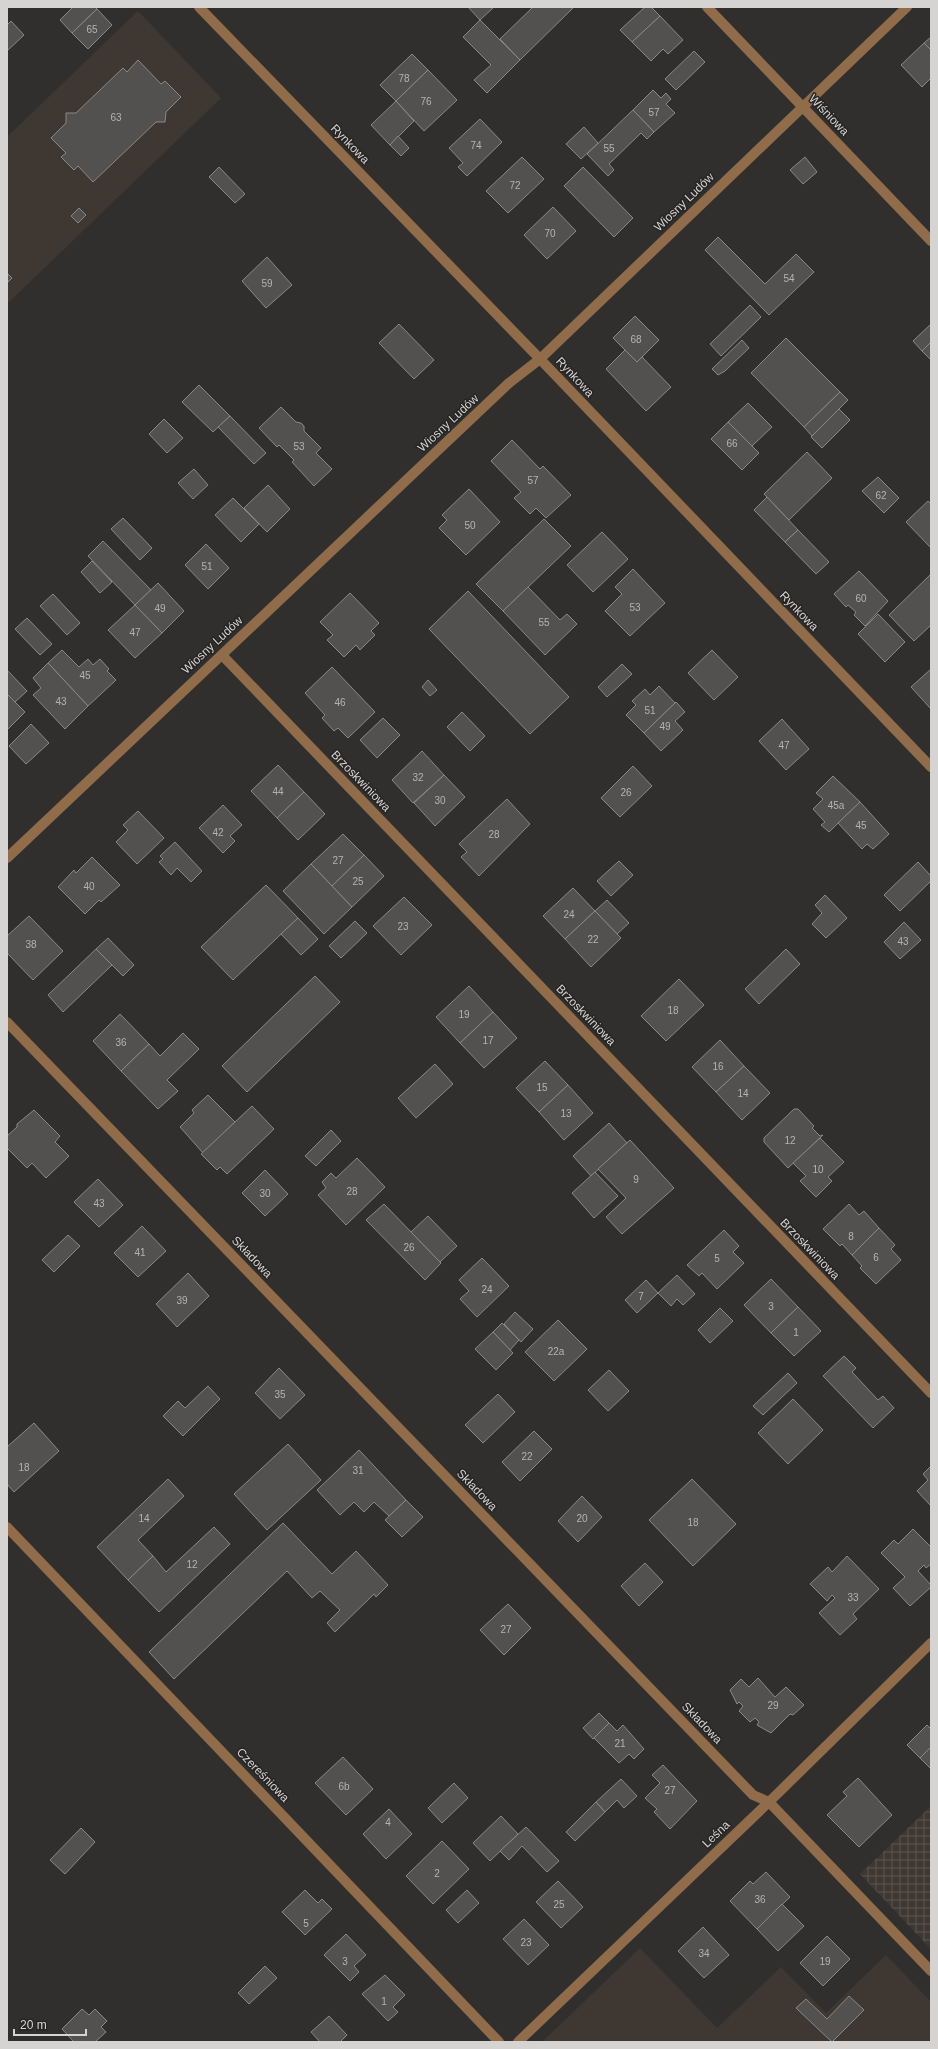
<svg xmlns="http://www.w3.org/2000/svg" width="938" height="2049" font-family="Arial,sans-serif">
<style>
.built{fill:#3f3832}
.industrial{fill:url(#industrial-grid)}
.building{fill:#53514f;stroke:#8b8886}
.lines{fill:none;stroke-linecap:round;stroke-linejoin:round}
.minor{stroke:#906c4b;stroke-width:10}
.labels{text-anchor:middle;dominant-baseline:central;stroke-width:3;stroke-linejoin:round;paint-order:stroke}
.number-label{font-size:10px;fill:#b5b3b2}
.street-label{font-size:12px;fill:#d6d4d3;stroke:#272523}
</style>
<defs>
<pattern id="industrial-grid" width="8" height="8" patternUnits="userSpaceOnUse"><rect width="8" height="8" fill="#3f3832"/><path d="M0 4h8M4 0v8" fill="none" stroke="#5a544f"/></pattern>
</defs>
<rect width="100%" height="100%" fill="#312f2d"/>
<!-- built -->
<g class="built">
<path d="M138 11 221 98 7 304V137Z"/>
<path d="M640 1948 717 2028 781 1967 826 2013 886 1955 931 2002V2042H542Z"/>
</g>
<!-- industrial -->
<path class="industrial" d="M931 1806V1949L860 1874Z"/>
<!-- building -->
<g class="building">
<path d="M73 7H95L97 9 72 33 60 20Z"/>
<path d="M468 7H494L480 20Z"/>
<path d="M533 7H574L520 60 500 39Z"/>
<path d="M645 7H651L660 16 632 42 620 30Z"/>
<path d="M97 9 112 25 88 49 72 33Z"/>
<path d="M660 16 683 40 668 54 663 49 651 61 632 42Z"/>
<path d="M480 20 520 60 487 93 474 80 491 65 463 37Z"/>
<path d="M11 21 24 35 7 51V25Z"/>
<path d="M931 37V50L924 43Z"/>
<path d="M924 43 931 50V78L922 87 901 65Z"/>
<path d="M694 51 705 62 676 90 665 79Z"/>
<path d="M412 54 428 70 396 101 380 85Z"/>
<path d="M138 60 161 84 165 81 181 97 166 112 165 122H156L93 182 78 166 74 170 61 157 66 153 51 138 66 123V113H76L123 68 127 72Z"/>
<path d="M428 70 457 100 424 131 396 101Z"/>
<path d="M653 90 661 98 666 93 671 99 666 104 675 113 654 132 633 110Z"/>
<path d="M396 101 414 121 390 145 371 125Z"/>
<path d="M633 110 654 132 647 139 641 133 609 164 614 170 608 176 587 154Z"/>
<path d="M480 119 502 142 467 176 458 167 463 163 449 148Z"/>
<path d="M584 127 598 143 581 159 566 144Z"/>
<path d="M398 136 409 148 401 156 390 145Z"/>
<path d="M522 157 544 179 508 213 486 191Z"/>
<path d="M805 157 817 172 803 184 790 170Z"/>
<path d="M219 167 245 194 235 203 209 177Z"/>
<path d="M583 167 633 218 614 237 564 186Z"/>
<path d="M553 207 576 231 547 259 524 235Z"/>
<path d="M79 208 86 215 78 223 71 216Z"/>
<path d="M718 237 765 284 796 254 814 272 769 315 705 250Z"/>
<path d="M267 257 292 285 266 308 242 281Z"/>
<path d="M7 273 12 278 7 283Z"/>
<path d="M750 305 761 317 721 356 710 344Z"/>
<path d="M635 316 659 340 637 362 613 338Z"/>
<path d="M399 324 434 360 414 379 379 343Z"/>
<path d="M931 324V342L922 351 913 341Z"/>
<path d="M786 338 840 392 804 427 751 373Z"/>
<path d="M742 340 749 348 725 371 718 375 712 369Z"/>
<path d="M931 342V360L922 351Z"/>
<path d="M625 350 637 362 642 357 671 387 646 411 606 369Z"/>
<path d="M199 385 230 416 213 432 182 402Z"/>
<path d="M840 392 848 400 812 436 804 427Z"/>
<path d="M748 403 772 427 752 446 728 422Z"/>
<path d="M281 407 296 422 301 423 304 426V431L321 448 316 453 332 469 314 486 292 462 294 460 279 445 277 447 259 428Z"/>
<path d="M839 409 850 420 822 448 811 437Z"/>
<path d="M230 416 266 453 254 464 218 427Z"/>
<path d="M164 419 183 438 167 453 149 434Z"/>
<path d="M728 422 759 453 742 470 711 439Z"/>
<path d="M512 440 540 469 543 466 571 495 546 518 536 508 530 514 514 498 521 492 491 461Z"/>
<path d="M807 452 832 478 789 520 764 494Z"/>
<path d="M194 469 208 485 193 499 178 483Z"/>
<path d="M878 477 899 498 884 513 862 491Z"/>
<path d="M268 485 290 509 267 532 244 508Z"/>
<path d="M469 489 500 522 466 555 439 528 447 520 442 515Z"/>
<path d="M767 497 798 530 785 542 754 510Z"/>
<path d="M233 498 259 524 241 542 215 515Z"/>
<path d="M928 501 931 504V548L906 522Z"/>
<path d="M123 518 152 548 140 560 111 529Z"/>
<path d="M544 519 571 546 503 611 476 584Z"/>
<path d="M798 530 829 562 816 574 785 542Z"/>
<path d="M602 532 628 559 593 592 567 565Z"/>
<path d="M103 541 151 590 135 605 88 556Z"/>
<path d="M206 544 229 568 208 589 185 565Z"/>
<path d="M92 561 112 582 100 593 81 572Z"/>
<path d="M633 569 665 603 630 636 605 611 622 594 615 587Z"/>
<path d="M859 571 888 601 865 626 854 615 856 612 848 605 846 607 834 594Z"/>
<path d="M931 574V625L914 641 889 615Z"/>
<path d="M158 583 184 611 162 633 135 605Z"/>
<path d="M528 587 560 620 567 614 577 624 545 655 503 611Z"/>
<path d="M468 591 569 697 530 734 429 629Z"/>
<path d="M350 593 379 623 371 631 375 635 360 650 356 645 344 657 327 640 333 635 320 622Z"/>
<path d="M53 594 80 623 67 635 40 606Z"/>
<path d="M135 605 162 633 135 658 108 630Z"/>
<path d="M878 614 905 642 885 662 858 634Z"/>
<path d="M27 618 52 644 40 655 15 629Z"/>
<path d="M62 650 79 667 88 659 93 665 100 659 109 669 107 671 116 680 88 706 48 663Z"/>
<path d="M712 650 738 677 714 700 688 673Z"/>
<path d="M48 663 88 706 65 729 33 695 41 688 33 678Z"/>
<path d="M622 664 632 674 607 697 598 687Z"/>
<path d="M332 667 375 712 348 738 338 728 334 731 322 718 325 715 305 693Z"/>
<path d="M931 669V709L911 687Z"/>
<path d="M7 670 27 691 15 702 7 694Z"/>
<path d="M428 680 437 690 430 696 422 687Z"/>
<path d="M659 686 675 703 644 733 626 715 636 705 632 701 645 689 650 695Z"/>
<path d="M7 694 25 712 7 730Z"/>
<path d="M676 702 685 712 675 721 683 730 661 751 644 733Z"/>
<path d="M462 712 485 736 470 751 447 727Z"/>
<path d="M383 718 400 735 377 758 360 740Z"/>
<path d="M782 719 809 749 786 770 759 741Z"/>
<path d="M31 724 49 743 26 764 9 746Z"/>
<path d="M422 751 444 775 413 803 392 780Z"/>
<path d="M278 765 304 792 277 818 251 791Z"/>
<path d="M633 766 652 786 620 817 601 798Z"/>
<path d="M444 775 465 797 435 826 414 803Z"/>
<path d="M833 776 860 802 829 832 821 825 825 822 813 809 823 799 816 793Z"/>
<path d="M304 792 325 814 298 840 277 818Z"/>
<path d="M507 799 530 824 479 876 461 857 467 852 459 844Z"/>
<path d="M860 802 889 834 873 849 867 844 862 849 838 823Z"/>
<path d="M223 805 242 825 230 836 235 841 223 853 199 828Z"/>
<path d="M138 811 164 838 137 864 116 842 128 830 123 825Z"/>
<path d="M343 834 364 855 332 886 311 864Z"/>
<path d="M175 842 202 871 191 882 177 868 171 875 159 862 163 859 160 856Z"/>
<path d="M364 855 384 876 352 907 332 886Z"/>
<path d="M92 857 120 885 101 902 99 900 85 914 58 887 74 870 76 873Z"/>
<path d="M619 861 633 875 611 896 597 881Z"/>
<path d="M918 862 931 876V881L900 911 884 895Z"/>
<path d="M311 864 352 907 324 934 283 891Z"/>
<path d="M266 885 298 918 233 980 201 947Z"/>
<path d="M573 888 595 911 565 939 543 916Z"/>
<path d="M825 895 847 918 826 938 812 924 822 913 815 905Z"/>
<path d="M404 897 432 925 401 955 373 926Z"/>
<path d="M607 900 629 923 617 934 595 911Z"/>
<path d="M595 911 621 938 591 967 565 939Z"/>
<path d="M29 916 63 951 33 980 7 953V936Z"/>
<path d="M298 918 318 939 301 955 281 934Z"/>
<path d="M355 921 367 933 341 958 329 946Z"/>
<path d="M904 922 921 940 900 959 884 942Z"/>
<path d="M108 938 134 965 123 976 96 949Z"/>
<path d="M96 949 112 965 63 1012 48 995Z"/>
<path d="M786 949 800 964 759 1004 745 989Z"/>
<path d="M315 976 340 1002 247 1092 222 1066Z"/>
<path d="M679 979 704 1005 666 1041 641 1016Z"/>
<path d="M469 986 493 1012 460 1043 436 1017Z"/>
<path d="M493 1012 517 1038 484 1068 460 1043Z"/>
<path d="M120 1014 149 1044 121 1071 93 1041Z"/>
<path d="M183 1033 199 1049 167 1080 178 1091 158 1109 121 1071 149 1044 160 1056Z"/>
<path d="M720 1040 744 1066 716 1092 692 1067Z"/>
<path d="M545 1061 568 1085 539 1112 516 1088Z"/>
<path d="M435 1064 453 1084 416 1118 398 1098Z"/>
<path d="M744 1066 770 1093 742 1120 716 1092Z"/>
<path d="M568 1085 593 1113 564 1140 539 1112Z"/>
<path d="M208 1095 235 1122 203 1153 180 1127 194 1113 192 1110Z"/>
<path d="M252 1106 274 1129 227 1174 220 1167 217 1170 201 1154Z"/>
<path d="M794 1109H798L814 1126 812 1128 820 1136 823 1135 788 1168 764 1142V1138Z"/>
<path d="M34 1110 60 1136 55 1142 69 1156 46 1178 32 1163 27 1168 7 1148V1136L17 1127V1124Z"/>
<path d="M609 1123 627 1143 591 1176 573 1156Z"/>
<path d="M331 1130 341 1141 316 1166 305 1156Z"/>
<path d="M820 1138 844 1162 828 1177 832 1181 816 1197 800 1181 806 1176 793 1163Z"/>
<path d="M630 1140 674 1188 622 1234 606 1217 626 1198 598 1169Z"/>
<path d="M357 1158 385 1187 346 1225 318 1195 326 1188 322 1182 331 1173 336 1178Z"/>
<path d="M265 1170 288 1194 265 1216 242 1193Z"/>
<path d="M595 1172 618 1196 594 1218 572 1193Z"/>
<path d="M98 1179 123 1205 99 1227 74 1202Z"/>
<path d="M384 1204 441 1263 425 1280 366 1220Z"/>
<path d="M849 1204 859 1215 864 1211 879 1228 852 1255 842 1244 840 1246 823 1229Z"/>
<path d="M428 1216 457 1246 440 1262 411 1232Z"/>
<path d="M142 1226 166 1251 138 1277 114 1253Z"/>
<path d="M879 1228 895 1245 891 1249 901 1260 876 1284 860 1268 862 1266 852 1255Z"/>
<path d="M724 1230 739 1246 733 1252 744 1263 717 1289 702 1273 699 1276 687 1265Z"/>
<path d="M68 1235 80 1246 54 1272 42 1260Z"/>
<path d="M482 1258 509 1286 477 1317 460 1299 469 1291 459 1280Z"/>
<path d="M188 1273 209 1296 177 1327 156 1304Z"/>
<path d="M677 1275 695 1294 683 1305 677 1299 671 1306 658 1293Z"/>
<path d="M771 1279 798 1307 771 1333 744 1305Z"/>
<path d="M646 1280 658 1293 637 1313 625 1300Z"/>
<path d="M798 1307 821 1331 794 1356 771 1333Z"/>
<path d="M720 1308 733 1321 710 1343 698 1330Z"/>
<path d="M515 1312 533 1329 521 1342 504 1324Z"/>
<path d="M558 1320 587 1349 554 1381 525 1352Z"/>
<path d="M502 1323 519 1340 510 1350 493 1332Z"/>
<path d="M493 1332 513 1353 496 1370 475 1349Z"/>
<path d="M844 1356 856 1368 852 1372 878 1400 883 1396 894 1408 873 1428 823 1376Z"/>
<path d="M279 1368 305 1395 280 1419 255 1393Z"/>
<path d="M609 1370 629 1391 608 1411 588 1390Z"/>
<path d="M788 1373 797 1383 763 1415 753 1406Z"/>
<path d="M208 1386 220 1399 183 1436 163 1416 178 1401 185 1408Z"/>
<path d="M498 1394 515 1412 483 1443 465 1425Z"/>
<path d="M793 1399 823 1430 788 1464 758 1433Z"/>
<path d="M34 1423 59 1451 14 1492 7 1484V1447Z"/>
<path d="M534 1431 552 1449 520 1481 502 1462Z"/>
<path d="M288 1444 321 1480 267 1530 234 1494Z"/>
<path d="M359 1450 406 1500 389 1516 374 1502 364 1512 354 1502 340 1515 317 1490Z"/>
<path d="M931 1466V1506L917 1491 928 1480 923 1474Z"/>
<path d="M168 1479 184 1496 138 1540 153 1556 128 1580 97 1547Z"/>
<path d="M692 1479 736 1524 693 1566 649 1520Z"/>
<path d="M582 1496 602 1517 578 1542 558 1521Z"/>
<path d="M406 1500 423 1517 402 1537 385 1520Z"/>
<path d="M283 1523 332 1574 356 1551 388 1585 376 1597 374 1594 335 1632 327 1623 340 1610 320 1591 312 1598 287 1571 174 1679 149 1652Z"/>
<path d="M214 1527 230 1544 159 1612 128 1580 153 1556 166 1572Z"/>
<path d="M913 1529 931 1547V1564L926 1568 924 1565 918 1571 931 1585V1587L910 1606 893 1588 905 1577 881 1553 894 1540 898 1544Z"/>
<path d="M847 1556 879 1589 853 1614 857 1619 840 1635 819 1613 835 1598 832 1595 827 1601 810 1584 828 1567 832 1572Z"/>
<path d="M645 1563 663 1582 639 1606 621 1586Z"/>
<path d="M508 1604 531 1628 504 1655 480 1630Z"/>
<path d="M758 1678 775 1697 786 1687 804 1705 793 1715 790 1714 771 1733 757 1725 759 1722 755 1718 750 1722 739 1711 743 1706 739 1702 737 1704 730 1690 741 1679 749 1687Z"/>
<path d="M599 1713 609 1723 593 1739 583 1728Z"/>
<path d="M609 1723 617 1731 623 1725 644 1749 634 1759 629 1754 619 1763 594 1738Z"/>
<path d="M927 1725 931 1729V1747L920 1758 907 1745Z"/>
<path d="M931 1747V1769L920 1758Z"/>
<path d="M343 1757 373 1789 346 1815 315 1783Z"/>
<path d="M663 1765 697 1801 670 1829 654 1812 657 1809 645 1798 660 1783 652 1775Z"/>
<path d="M858 1778 892 1815 859 1847 827 1815 847 1796 843 1792Z"/>
<path d="M621 1779 637 1796 624 1808 617 1800 605 1812 596 1802Z"/>
<path d="M454 1783 468 1798 442 1823 428 1808Z"/>
<path d="M596 1802 605 1812 575 1841 566 1832Z"/>
<path d="M389 1809 412 1834 386 1859 363 1834Z"/>
<path d="M501 1816 518 1834 490 1861 473 1843Z"/>
<path d="M526 1827 559 1861 547 1872 522 1846 509 1860 500 1851Z"/>
<path d="M81 1828 95 1842 65 1874 50 1860Z"/>
<path d="M442 1841 469 1869 433 1904 406 1876Z"/>
<path d="M766 1872 790 1897 757 1929 730 1901 750 1881 753 1884Z"/>
<path d="M558 1881 583 1907 561 1928 536 1902Z"/>
<path d="M305 1890 318 1903 322 1899 332 1909 305 1935 282 1912Z"/>
<path d="M467 1890 479 1903 458 1923 446 1910Z"/>
<path d="M782 1904 804 1926 778 1951 757 1929Z"/>
<path d="M524 1919 549 1945 528 1965 503 1939Z"/>
<path d="M703 1927 729 1955 704 1978 678 1951Z"/>
<path d="M346 1934 366 1955 354 1966 359 1972 350 1981 324 1955Z"/>
<path d="M827 1936 850 1959 823 1986 800 1963Z"/>
<path d="M265 1966 277 1978 249 2004 238 1993Z"/>
<path d="M385 1975 405 1995 393 2007 398 2012 388 2021 362 1994Z"/>
<path d="M849 1996 864 2010 832 2042 796 2008 806 1999 827 2019Z"/>
<path d="M82 2009 89 2015 95 2009 107 2021 101 2027 106 2032 95 2042H74L62 2029Z"/>
<path d="M329 2016 347 2035 340 2042H320L311 2032Z"/>
</g>
<g class="lines">
<!-- minor -->
<g class="minor">
<path d="M199 7 540 359 931 767"/>
<path d="M707 7 931 241"/>
<path d="M222 655 931 1393"/>
<path d="M7 858 509 383 540 359 907 7"/>
<path d="M7 1022 753 1795 769 1802 931 1971"/>
<path d="M7 1527 499 2042"/>
<path d="M518 2042 769 1802 931 1643"/>
</g>
</g>
<g class="labels">
<!-- number labels -->
<g class="number-label">
<text x="92" y="29">65</text>
<text x="404" y="78">78</text>
<text x="426" y="101">76</text>
<text x="654" y="112">57</text>
<text x="116" y="117">63</text>
<text x="476" y="145">74</text>
<text x="609" y="148">55</text>
<text x="515" y="185">72</text>
<text x="550" y="233">70</text>
<text x="789" y="278">54</text>
<text x="267" y="283">59</text>
<text x="636" y="339">68</text>
<text x="732" y="443">66</text>
<text x="299" y="446">53</text>
<text x="533" y="480">57</text>
<text x="881" y="495">62</text>
<text x="470" y="525">50</text>
<text x="207" y="566">51</text>
<text x="861" y="598">60</text>
<text x="635" y="607">53</text>
<text x="160" y="608">49</text>
<text x="544" y="622">55</text>
<text x="135" y="632">47</text>
<text x="85" y="675">45</text>
<text x="61" y="701">43</text>
<text x="340" y="702">46</text>
<text x="650" y="710">51</text>
<text x="665" y="726">49</text>
<text x="784" y="745">47</text>
<text x="418" y="777">32</text>
<text x="278" y="791">44</text>
<text x="626" y="792">26</text>
<text x="440" y="800">30</text>
<text x="836" y="805">45a</text>
<text x="861" y="825">45</text>
<text x="218" y="832">42</text>
<text x="494" y="834">28</text>
<text x="338" y="860">27</text>
<text x="358" y="881">25</text>
<text x="89" y="886">40</text>
<text x="569" y="914">24</text>
<text x="403" y="926">23</text>
<text x="593" y="939">22</text>
<text x="903" y="941">43</text>
<text x="31" y="944">38</text>
<text x="673" y="1010">18</text>
<text x="464" y="1014">19</text>
<text x="488" y="1040">17</text>
<text x="121" y="1042">36</text>
<text x="718" y="1066">16</text>
<text x="542" y="1087">15</text>
<text x="743" y="1093">14</text>
<text x="566" y="1113">13</text>
<text x="790" y="1140">12</text>
<text x="818" y="1169">10</text>
<text x="636" y="1179">9</text>
<text x="352" y="1191">28</text>
<text x="265" y="1193">30</text>
<text x="99" y="1203">43</text>
<text x="851" y="1236">8</text>
<text x="409" y="1247">26</text>
<text x="140" y="1252">41</text>
<text x="876" y="1257">6</text>
<text x="717" y="1258">5</text>
<text x="487" y="1289">24</text>
<text x="641" y="1296">7</text>
<text x="182" y="1300">39</text>
<text x="771" y="1306">3</text>
<text x="796" y="1332">1</text>
<text x="556" y="1351">22a</text>
<text x="280" y="1394">35</text>
<text x="527" y="1456">22</text>
<text x="24" y="1467">18</text>
<text x="358" y="1470">31</text>
<text x="144" y="1518">14</text>
<text x="582" y="1518">20</text>
<text x="693" y="1522">18</text>
<text x="192" y="1564">12</text>
<text x="853" y="1597">33</text>
<text x="506" y="1629">27</text>
<text x="773" y="1705">29</text>
<text x="620" y="1743">21</text>
<text x="344" y="1786">6b</text>
<text x="670" y="1790">27</text>
<text x="388" y="1822">4</text>
<text x="437" y="1873">2</text>
<text x="760" y="1899">36</text>
<text x="559" y="1904">25</text>
<text x="306" y="1923">5</text>
<text x="526" y="1942">23</text>
<text x="704" y="1953">34</text>
<text x="345" y="1961">3</text>
<text x="825" y="1961">19</text>
<text x="384" y="2001">1</text>
</g>
<!-- street labels -->
<g class="street-label">
<text transform="translate(829 115) rotate(46)">Wiśniowa</text>
<text transform="translate(350 144) rotate(46)">Rynkowa</text>
<text transform="translate(684 202) rotate(-44)">Wiosny Ludów</text>
<text transform="translate(575 377) rotate(47)">Rynkowa</text>
<text transform="translate(448 423) rotate(-43)">Wiosny Ludów</text>
<text transform="translate(799 611) rotate(46)">Rynkowa</text>
<text transform="translate(212 645) rotate(-43)">Wiosny Ludów</text>
<text transform="translate(361 781) rotate(46)">Brzoskwiniowa</text>
<text transform="translate(586 1015) rotate(46)">Brzoskwiniowa</text>
<text transform="translate(810 1249) rotate(46)">Brzoskwiniowa</text>
<text transform="translate(252 1257) rotate(46)">Składowa</text>
<text transform="translate(477 1490) rotate(46)">Składowa</text>
<text transform="translate(702 1723) rotate(46)">Składowa</text>
<text transform="translate(263 1775) rotate(46)">Czereśniowa</text>
<text transform="translate(716 1834) rotate(-44)">Leśna</text>
</g>
</g>
<!-- border -->
<rect width="938" height="2049" fill="none" stroke="#d6d4d3" stroke-width="16"/>
<!-- scale -->
<path d="M14 2029v6h72v-6" fill="none" stroke="#d6d4d3" stroke-width="2"/>
<text x="20" y="2029" font-size="12" fill="#d6d4d3" stroke="#272523" stroke-width="3" paint-order="stroke">20 m</text>
</svg>
